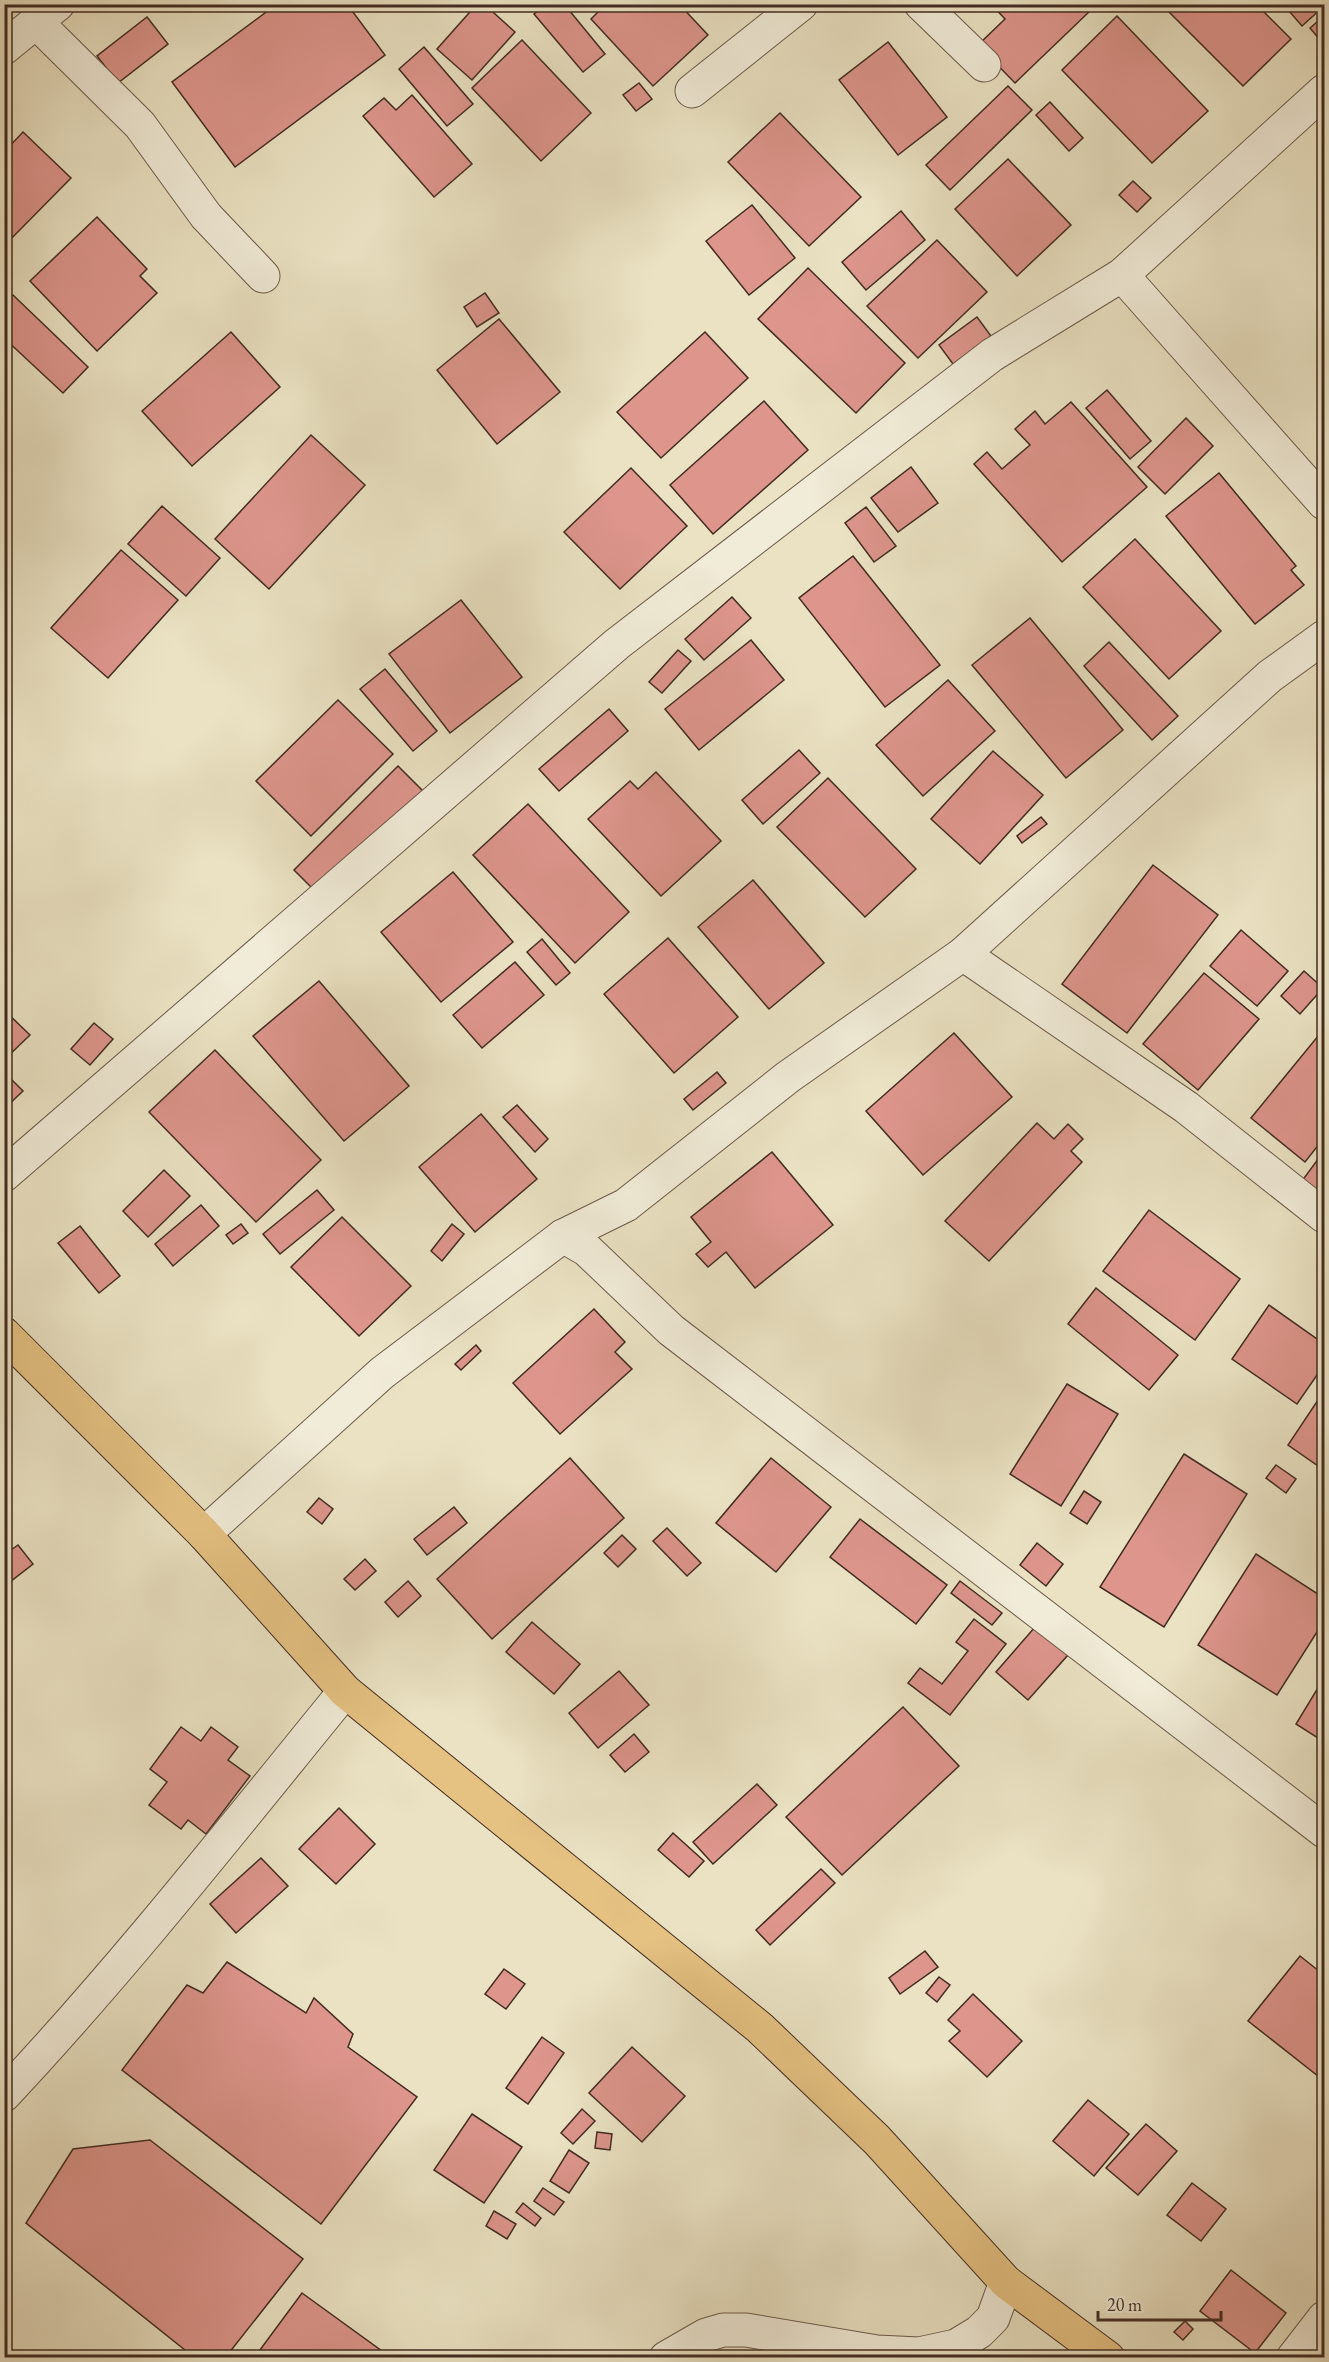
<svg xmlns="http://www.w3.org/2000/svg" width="1329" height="2362" font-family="'EB Garamond',serif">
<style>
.building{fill:#dd958c;stroke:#422c22;stroke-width:1.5}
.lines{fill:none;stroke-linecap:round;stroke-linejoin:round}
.street-casing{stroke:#6c5a4a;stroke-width:35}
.primary-casing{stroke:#422c22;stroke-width:35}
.street{stroke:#f1ecd8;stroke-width:33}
.primary{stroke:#e5c182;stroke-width:33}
</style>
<rect width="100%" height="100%" fill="#eae2c3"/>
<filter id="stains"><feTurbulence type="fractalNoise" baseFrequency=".00333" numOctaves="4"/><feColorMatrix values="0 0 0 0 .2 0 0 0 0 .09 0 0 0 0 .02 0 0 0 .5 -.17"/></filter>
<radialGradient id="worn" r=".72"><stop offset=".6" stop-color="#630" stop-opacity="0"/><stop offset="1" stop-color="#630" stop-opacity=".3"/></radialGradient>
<!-- building -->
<g class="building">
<path d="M277 4H347L385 55 235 167 172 82Z"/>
<path d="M477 4H484L515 32 472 80 437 49Z"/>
<path d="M546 4H564L605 54 583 72 534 14Z"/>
<path d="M606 4H679L708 35 653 86 591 19Z"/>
<path d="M991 4H1086L1091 10 1015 83 978 45 1005 19Z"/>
<path d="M1161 4H1256L1291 39 1243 86Z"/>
<path d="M1283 4H1320L1323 7 1302 26Z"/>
<path d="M1117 16 1208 111 1152 163 1062 70Z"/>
<path d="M1324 16V36L1320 40 1310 28Z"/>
<path d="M147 17 168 44 118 83 97 56Z"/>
<path d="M522 40 591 113 541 161 472 88Z"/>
<path d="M888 42 947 117 898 155 839 80Z"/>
<path d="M424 47 473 104 447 126 399 69Z"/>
<path d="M639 83 652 99 636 111 623 95Z"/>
<path d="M1008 86 1032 110 950 190 926 165Z"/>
<path d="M412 95 472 164 434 197 363 116 384 98 396 110Z"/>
<path d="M1050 102 1083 138 1069 151 1036 115Z"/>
<path d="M780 113 861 197 809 246 728 162Z"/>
<path d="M23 132 71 178 4 246V152Z"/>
<path d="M1008 159 1071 225 1017 276 955 209Z"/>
<path d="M1133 181 1151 198 1137 212 1119 195Z"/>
<path d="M752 205 795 258 749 295 706 241Z"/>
<path d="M901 211 925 240 866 290 842 262Z"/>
<path d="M97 217 147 269 140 276 157 293 97 351 30 281Z"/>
<path d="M937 240 987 292 918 358 867 306Z"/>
<path d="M808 268 905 363 856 413 758 319Z"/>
<path d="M485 293 499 313 477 327 464 307Z"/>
<path d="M13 295 88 367 63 393 4 338V303Z"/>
<path d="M977 317 991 336 953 364 939 345Z"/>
<path d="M499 319 560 392 497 444 437 370Z"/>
<path d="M231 332 280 387 192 466 142 411Z"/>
<path d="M705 332 748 378 661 458 617 412Z"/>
<path d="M1107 390 1151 441 1130 459 1086 408Z"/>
<path d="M764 401 808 450 713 534 670 485Z"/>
<path d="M1071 402 1147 487 1062 562 974 464 987 452 1002 469 1030 445 1015 429 1035 411 1045 424Z"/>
<path d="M1186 418 1213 446 1165 494 1138 467Z"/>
<path d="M311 435 365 485 269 589 215 539Z"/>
<path d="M911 467 938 503 898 532 871 498Z"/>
<path d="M631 468 687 526 620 589 564 532Z"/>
<path d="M1219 473 1296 566 1291 570 1304 585 1255 624 1166 516Z"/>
<path d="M162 506 220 558 186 596 128 544Z"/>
<path d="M866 507 896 546 874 562 845 523Z"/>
<path d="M1135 539 1221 631 1169 679 1083 587Z"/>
<path d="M121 550 178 600 108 678 51 628Z"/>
<path d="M853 556 940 665 885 707 799 598Z"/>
<path d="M732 597 751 618 704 660 685 639Z"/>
<path d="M461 600 522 677 450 733 389 654Z"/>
<path d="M1030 618 1123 730 1066 778 972 665Z"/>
<path d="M751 640 784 680 699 750 665 709Z"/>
<path d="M1109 642 1178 716 1152 740 1084 666Z"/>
<path d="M678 650 691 661 662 693 649 682Z"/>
<path d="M385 669 437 731 413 751 360 689Z"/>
<path d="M948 680 995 731 923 796 876 745Z"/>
<path d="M338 700 393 754 311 836 256 781Z"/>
<path d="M609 709 628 731 559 791 539 769Z"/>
<path d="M799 750 820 773 763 824 742 800Z"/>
<path d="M993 751 1043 795 980 864 931 819Z"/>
<path d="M398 766 426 794 322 898 294 870Z"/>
<path d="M656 772 721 841 661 896 588 819 630 781 638 789Z"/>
<path d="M828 778 916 869 865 917 777 827Z"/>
<path d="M528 804 629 912 575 963 473 855Z"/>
<path d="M1041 817 1047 824 1022 843 1017 836Z"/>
<path d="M1153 865 1218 915 1127 1033 1062 984Z"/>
<path d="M453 872 513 942 441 1002 381 932Z"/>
<path d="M753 880 824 963 769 1009 698 927Z"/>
<path d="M1241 930 1288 971 1257 1006 1210 966Z"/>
<path d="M668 938 738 1017 674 1073 604 994Z"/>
<path d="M542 939 570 973 556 985 527 952Z"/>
<path d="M515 962 544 995 482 1048 453 1015Z"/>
<path d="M1304 971 1323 988 1300 1014 1281 996Z"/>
<path d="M1204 973 1259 1019 1198 1090 1143 1044Z"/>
<path d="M319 981 409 1086 344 1141 253 1036Z"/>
<path d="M4 1010 30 1035 4 1060Z"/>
<path d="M94 1023 113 1039 90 1065 71 1049Z"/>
<path d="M1323 1030 1324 1032V1138L1305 1162 1251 1118Z"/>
<path d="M954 1033 1012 1097 923 1175 866 1111Z"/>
<path d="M215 1050 321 1160 256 1222 149 1112Z"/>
<path d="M717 1072 726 1083 693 1110 684 1099Z"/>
<path d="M7 1075 23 1091 4 1109V1078Z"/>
<path d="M517 1105 548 1139 535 1152 503 1117Z"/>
<path d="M481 1114 537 1179 475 1232 419 1167Z"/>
<path d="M1037 1123 1054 1139 1068 1124 1083 1139 1071 1151 1082 1162 989 1261 945 1221Z"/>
<path d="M1324 1151V1211L1296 1189Z"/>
<path d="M772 1152 833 1225 755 1288 726 1252 708 1267 696 1254 711 1242 691 1217Z"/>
<path d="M164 1170 190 1196 148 1237 123 1211Z"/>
<path d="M317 1190 334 1210 280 1254 263 1234Z"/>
<path d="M201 1205 219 1226 173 1266 155 1244Z"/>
<path d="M1149 1210 1240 1279 1195 1340 1103 1271Z"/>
<path d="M342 1217 411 1286 359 1336 291 1267Z"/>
<path d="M241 1224 248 1233 233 1244 226 1235Z"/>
<path d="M452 1224 464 1234 442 1261 431 1251Z"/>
<path d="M80 1226 120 1276 99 1293 58 1243Z"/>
<path d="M1096 1288 1178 1355 1149 1390 1068 1324Z"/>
<path d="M1269 1305 1324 1344V1365L1297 1404 1232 1359Z"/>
<path d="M594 1309 625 1342 615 1352 632 1369 560 1434 513 1383Z"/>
<path d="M476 1345 481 1351 461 1370 455 1364Z"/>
<path d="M1067 1384 1118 1414 1061 1506 1010 1474Z"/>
<path d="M1324 1391V1470L1288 1445Z"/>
<path d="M1184 1454 1247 1494 1164 1627 1100 1587Z"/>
<path d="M570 1458 624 1518 492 1639 437 1579Z"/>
<path d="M771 1458 831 1507 776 1572 716 1523Z"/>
<path d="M1276 1465 1296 1479 1286 1493 1266 1478Z"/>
<path d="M1084 1491 1101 1502 1087 1524 1070 1513Z"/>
<path d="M319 1498 333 1509 322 1524 307 1512Z"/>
<path d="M454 1507 467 1523 427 1555 414 1539Z"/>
<path d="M860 1519 947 1585 916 1624 830 1557Z"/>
<path d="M667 1528 701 1563 687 1576 653 1541Z"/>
<path d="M622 1535 636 1549 618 1567 604 1553Z"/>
<path d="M1037 1543 1063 1564 1046 1586 1020 1565Z"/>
<path d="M18 1545 33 1564 6 1585 4 1555Z"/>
<path d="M1256 1554 1324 1598V1621L1277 1695 1198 1645Z"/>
<path d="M365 1559 376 1571 355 1590 344 1579Z"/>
<path d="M408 1581 421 1596 398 1617 385 1602Z"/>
<path d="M960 1581 1002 1613 992 1625 951 1593Z"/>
<path d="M974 1619 1006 1644 950 1715 908 1683 920 1668 942 1684 968 1651 956 1642Z"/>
<path d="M532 1622 580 1664 554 1694 506 1652Z"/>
<path d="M1035 1627 1068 1655 1028 1700 996 1672Z"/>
<path d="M619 1671 649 1705 598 1748 569 1713Z"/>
<path d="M1324 1678V1742L1296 1724Z"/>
<path d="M903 1707 959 1766 842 1875 786 1817Z"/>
<path d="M181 1727 201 1741 211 1727 238 1747 228 1760 250 1776 206 1834 188 1820 181 1829 149 1805 167 1782 150 1769Z"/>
<path d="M634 1734 649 1752 625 1772 610 1755Z"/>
<path d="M757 1784 777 1805 713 1864 693 1842Z"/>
<path d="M339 1808 375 1844 336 1884 299 1849Z"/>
<path d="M673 1833 704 1861 689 1877 658 1850Z"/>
<path d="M261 1858 288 1886 236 1933 210 1904Z"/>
<path d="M821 1869 835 1883 770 1945 756 1930Z"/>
<path d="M925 1951 938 1967 900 1994 889 1978Z"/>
<path d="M1300 1956 1324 1975 1323 2080 1248 2021Z"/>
<path d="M227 1962 306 2013 314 1998 353 2034 348 2047 417 2097 321 2224 122 2070 187 1985 203 1993Z"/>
<path d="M504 1969 525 1984 506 2009 485 1994Z"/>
<path d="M939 1977 950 1985 937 2002 926 1993Z"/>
<path d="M973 1994 1022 2041 987 2077 949 2041 960 2031 948 2020Z"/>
<path d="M542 2037 564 2053 528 2104 506 2088Z"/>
<path d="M632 2047 685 2096 642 2142 589 2093Z"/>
<path d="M1088 2100 1129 2134 1094 2176 1053 2141Z"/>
<path d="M582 2109 595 2121 573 2144 561 2133Z"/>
<path d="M472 2114 522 2147 484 2203 434 2170Z"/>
<path d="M1146 2124 1177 2151 1138 2195 1106 2168Z"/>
<path d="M597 2132 612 2134 610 2150 595 2148Z"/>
<path d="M150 2140 303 2259 225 2358H195L26 2223 73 2149Z"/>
<path d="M569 2150 589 2163 569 2193 550 2181Z"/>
<path d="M1192 2183 1226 2209 1201 2241 1167 2215Z"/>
<path d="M543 2188 564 2202 554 2215 534 2201Z"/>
<path d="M523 2203 541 2218 535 2226 516 2212Z"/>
<path d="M494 2211 516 2224 507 2239 486 2226Z"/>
<path d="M1231 2270 1286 2313 1255 2353 1200 2311Z"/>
<path d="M302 2293 386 2354 383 2358H254Z"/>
<path d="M1185 2321 1193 2329 1183 2340 1174 2332Z"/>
</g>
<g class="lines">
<defs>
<g id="street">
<path d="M921 4 984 65"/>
<path d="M37 23 140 125 206 216 263 276"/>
<path d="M4 48 58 4"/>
<path d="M692 91 801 4"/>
<path d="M1122 275 1324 503"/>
<path d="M963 954 1186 1107 1324 1216"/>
<path d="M4 1175 617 644 992 355 1122 275 1324 91"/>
<path d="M563 1236 587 1250 671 1330 1324 1831"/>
<path d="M204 1534 382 1373 563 1236 626 1205 788 1077 963 954 1270 676 1324 637"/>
<path d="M4 2095C125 1966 234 1827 345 1691"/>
<path d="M666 2358 706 2335 723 2330H746L877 2352 919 2354 956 2346 979 2332 993 2318 1006 2282"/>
<path d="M1293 2358 1324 2318"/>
</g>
<path id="primary" d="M4 1334 204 1534 345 1691 760 2028 877 2140 1006 2282 1108 2358"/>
</defs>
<!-- street casing -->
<use href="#street" class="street-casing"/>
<!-- primary casing -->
<use href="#primary" class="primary-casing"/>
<!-- street -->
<use href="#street" class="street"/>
<!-- primary -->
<use href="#primary" class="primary"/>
</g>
<!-- margin -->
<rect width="1329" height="2362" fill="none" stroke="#eae2c3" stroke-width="24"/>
<rect x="6" y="6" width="1317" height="2350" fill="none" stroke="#422c22" stroke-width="3"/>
<rect x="12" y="12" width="1305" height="2338" fill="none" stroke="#422c22" stroke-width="1.5"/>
<!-- scale -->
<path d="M1098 2311v9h123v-9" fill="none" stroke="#422c22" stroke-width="3"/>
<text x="1107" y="2311" font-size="18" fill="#422c22" stroke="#f1ecd8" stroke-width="4.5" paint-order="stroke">20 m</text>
<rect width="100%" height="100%" filter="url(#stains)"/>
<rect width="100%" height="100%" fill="url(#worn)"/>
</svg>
